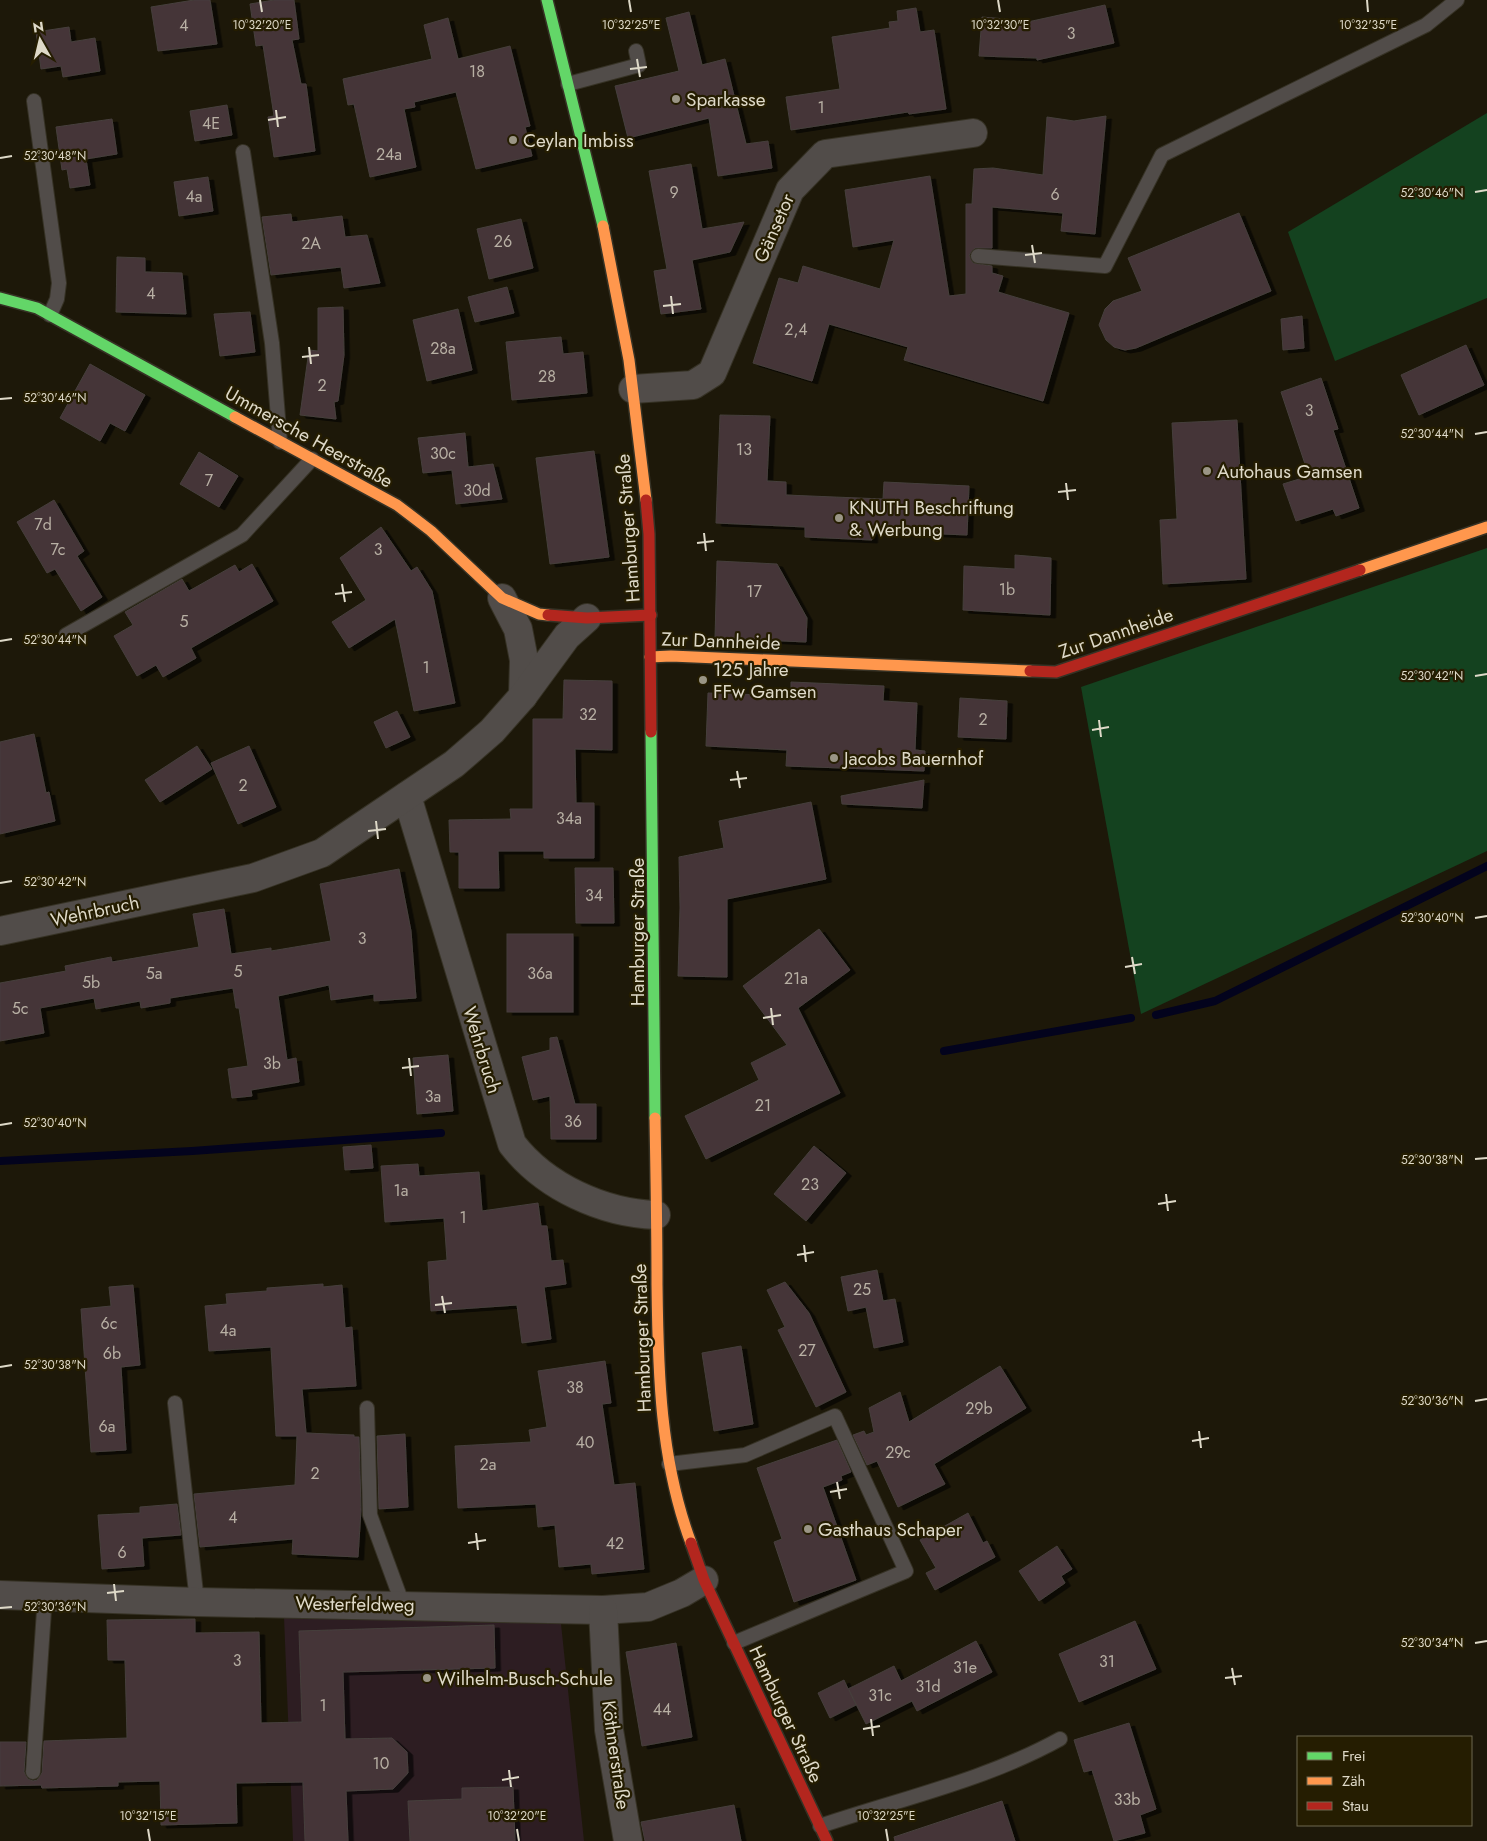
<svg xmlns="http://www.w3.org/2000/svg" width="1487" height="1841" font-family="Jost,sans-serif">
<style>
.education{fill:#2d1d22}
.green{fill:#14421f}
.lines{fill:none;stroke-linecap:round;stroke-linejoin:round}
.stream{stroke:#03031d;stroke-width:8}
.building{fill:#443539;stroke:#463f3c;filter:url(#shadow)}
.lane-casing{stroke:#363225;stroke-width:16}
.street-casing{stroke:#363225;stroke-width:30}
.fast-casing{stroke:#363225;stroke-width:14}
.slow-casing{stroke:#363225;stroke-width:14}
.jam-casing{stroke:#363225;stroke-width:14}
.lane{stroke:#514c49;stroke-width:14}
.street{stroke:#514c49;stroke-width:28}
.fast{stroke:#63d668;stroke-width:11}
.slow{stroke:#ff974d;stroke-width:11}
.jam{stroke:#b3261e;stroke-width:11}
.ticks{fill:none;stroke:#ded9c8;stroke-width:2}
.poi-dot{fill:#9a9585;stroke:#251d01;stroke-width:2}
.labels{text-anchor:middle;dominant-baseline:central;stroke-width:4.5;stroke-linejoin:round;paint-order:stroke}
.number-label{font-size:16px;fill:#b8b0a4}
.poi-label{font-size:19px;fill:#ded9c8;stroke:#251d01;text-anchor:start}
.street-label{font-size:19px;fill:#ded9c8;stroke:#251d01}
.ticks-label{font-size:12px;text-anchor:middle;fill:#ded9c8;stroke:#251d01;stroke-width:4.5;stroke-linejoin:round;paint-order:stroke}
</style>
<defs>
<filter id="shadow"><feDropShadow dx="5.5" dy="3" stdDeviation="0" flood-color="#0009"/></filter>
</defs>
<rect width="100%" height="100%" fill="#1d1809"/>
<!-- education -->
<path class="education" d="M284 1617 561 1624 584 1841H293Z"/>
<!-- green -->
<g class="green">
<path d="M1487 113V298L1335 361 1288 232Z"/>
<path d="M1487 548V851L1141 1014 1081 687Z"/>
</g>
<g class="lines">
<!-- stream -->
<g class="stream">
<path d="M1156 1015 1215 1001 1487 866"/>
<path d="M944 1051 1131 1018"/>
<path d="M0 1161 192 1151 441 1133"/>
</g>
</g>
<!-- building -->
<g class="building">
<path d="M194 0H210L217 44 158 51 151 7Z"/>
<path d="M274 0H294L299 39 292 40 301 84H306L315 151 274 157 268 117 274 116 263 45 256 46 250 4Z"/>
<path d="M1105 5 1114 43 1037 60V58L979 56 982 17 1006 19 1005 27Z"/>
<path d="M916 8 920 32 934 30 946 109 909 114 908 112 791 130 786 97 840 89 832 37 890 28 889 22 898 21 897 11Z"/>
<path d="M689 12 702 65 725 59 746 144 768 141 772 168 718 176 709 118 628 138 615 86 679 71 666 18Z"/>
<path d="M448 18 458 59 510 46 530 126 525 127 532 156 476 169 456 92 414 102 415 107 404 109 416 167 370 177 354 104 348 105 343 79 432 59 424 25Z"/>
<path d="M69 27 71 42 95 38 100 71 63 77 61 66 41 69 36 32Z"/>
<path d="M227 105 232 135 195 141 190 111Z"/>
<path d="M1106 116 1095 234 1061 231 1063 213 992 207V248H975L969 255 973 263 992 266V273L1003 276 998 292 1069 313 1043 401 904 360 908 347 829 324 812 381 753 363 779 278 798 283 803 266 880 289 894 240 853 247 845 190 930 176 949 296 966 294V204H972L974 169 993 168 1043 175 1047 117 1074 121Z"/>
<path d="M112 119 117 154 86 159 90 185 70 188 67 169 62 170 56 127Z"/>
<path d="M691 164 702 229 744 222 730 252 692 260 701 309 661 314 654 271 667 269 649 171Z"/>
<path d="M208 177 213 211 179 216 174 182Z"/>
<path d="M1239 213 1271 291 1136 348 1125 350 1114 347 1106 340 1099 325 1105 309 1113 301 1142 291 1128 258Z"/>
<path d="M291 214 292 222 342 216 345 237 367 235 380 283 344 288 341 267 271 275 262 217Z"/>
<path d="M521 219 533 268 489 279 477 229Z"/>
<path d="M117 257 145 258V272L182 273 186 314 116 312Z"/>
<path d="M507 287 514 313 475 322 468 297Z"/>
<path d="M343 307 344 355 338 401 334 402 336 419 300 415 309 350 318 351V308Z"/>
<path d="M458 309 472 370 427 381 413 320Z"/>
<path d="M250 312 255 352 220 356 214 314Z"/>
<path d="M1302 316 1304 348 1283 350 1281 319Z"/>
<path d="M561 337 563 354 583 352 587 393 512 400 506 342Z"/>
<path d="M1466 345 1484 385 1419 415 1401 375Z"/>
<path d="M90 364 145 395 125 431 110 423 100 441 60 418Z"/>
<path d="M1321 378 1338 429 1333 430 1359 508 1336 516 1333 509 1296 521 1283 484 1309 476 1281 392Z"/>
<path d="M720 415 770 416 767 481 786 482V495L883 499 884 482 969 486 967 535 872 531V540L805 537V527L716 523Z"/>
<path d="M1237 420 1246 579 1163 584 1160 520 1177 519 1172 423Z"/>
<path d="M465 433 468 467 493 464 502 499 456 504 452 470 423 473 418 438Z"/>
<path d="M594 451 609 557 550 564 536 458Z"/>
<path d="M199 452 238 476 219 507 180 484Z"/>
<path d="M54 500 84 551 77 556 102 597 81 611 55 569 47 573 17 522Z"/>
<path d="M381 527 411 571 417 567 432 591 455 703 414 711 395 619 349 648 332 622 366 600 340 558Z"/>
<path d="M1015 555 1051 558 1050 615 963 610 964 566 1015 569Z"/>
<path d="M717 561 777 564 807 618 806 642 715 638Z"/>
<path d="M252 564 273 601 191 648 196 658 163 677 156 665 137 676 114 636 133 625 125 612 182 579 189 591 235 565 239 572Z"/>
<path d="M564 680 612 681V750L575 749 576 803H594V858H544V851H498L499 888H459V852H450L449 820 511 819 510 809H533V719H563Z"/>
<path d="M791 682 884 686 883 701 917 703 915 750 925 751 924 771 786 766 787 750 706 746 708 693 791 696Z"/>
<path d="M960 698 1007 701 1006 739 958 737Z"/>
<path d="M397 711 410 737 386 748 374 722Z"/>
<path d="M34 734 46 793 49 792 55 821 0 834V742Z"/>
<path d="M197 746 212 769 160 802 145 780Z"/>
<path d="M249 746 276 807 238 824 211 763Z"/>
<path d="M924 780 922 808 842 804 841 796Z"/>
<path d="M811 802 826 879 727 899V977L678 976 680 908 679 857 724 848 719 821Z"/>
<path d="M575 868H613L614 923H576Z"/>
<path d="M399 869 411 931 416 998 374 1001V994L331 1000 329 985 278 996 287 1060 296 1058 299 1082 251 1090 252 1096 232 1098 228 1069 248 1066 239 1008H236L233 988 170 998V1003L141 1008 140 1001 96 1009 94 998 40 1008 44 1033 0 1041V983L66 971 65 966 111 957 112 962 199 947 193 914 224 909 231 954 271 948V951L331 941 320 884Z"/>
<path d="M819 929 850 970 798 1008 840 1093 706 1159 685 1116 759 1080 751 1063 787 1045 743 986Z"/>
<rect x="507" y="934" width="66" height="78"/>
<path d="M557 1037 575 1104H596V1139H551L550 1096 533 1100 522 1057 550 1050V1038Z"/>
<path d="M448 1055 453 1111 417 1114 413 1058Z"/>
<path d="M371 1145 373 1168 345 1170 343 1147Z"/>
<path d="M814 1146 846 1173 806 1221 774 1194Z"/>
<path d="M418 1164 419 1176 479 1172 482 1211 538 1203 541 1226H547L551 1261 563 1260 566 1284 544 1287 551 1339 522 1343 517 1305 431 1311 428 1262 447 1260 444 1218 385 1222 381 1166Z"/>
<path d="M877 1270 883 1301 895 1299 903 1342 874 1348 866 1307 848 1311 841 1277Z"/>
<path d="M785 1282 809 1313 846 1392 816 1407 778 1330 785 1327 767 1290Z"/>
<path d="M323 1284V1287L342 1285 345 1328 352 1327 356 1386 302 1389 306 1433 354 1435V1437H359L361 1510 358 1557 292 1554 293 1539 200 1547 194 1494 295 1485 297 1436H276L271 1347 209 1351 205 1306 227 1304 226 1294 267 1291V1288Z"/>
<path d="M133 1285 140 1365 121 1367 126 1450 91 1452 81 1309 111 1306 109 1287Z"/>
<path d="M741 1346 753 1424 714 1431 702 1353Z"/>
<path d="M605 1361 611 1403 602 1404 614 1485 635 1483 644 1569 592 1574 591 1564 559 1567 555 1525 538 1527 536 1504 458 1508 455 1446 531 1442 529 1430 547 1427 538 1371Z"/>
<path d="M1000 1366 1026 1408 934 1464 945 1484 898 1507 877 1461 867 1465 853 1435 864 1431 866 1435 874 1432 869 1408 900 1392 909 1422Z"/>
<path d="M405 1434 408 1507 379 1509 377 1436Z"/>
<path d="M837 1440 851 1472 841 1476 842 1480 823 1487 856 1580 794 1602 774 1542 782 1539 757 1468Z"/>
<path d="M177 1504 181 1535 142 1538 144 1566 102 1569 98 1515 140 1513V1507Z"/>
<path d="M968 1513 983 1543 987 1541 995 1557 935 1590 926 1573 936 1568 920 1540Z"/>
<path d="M1057 1546 1072 1569 1061 1576 1065 1583 1039 1601 1019 1571Z"/>
<path d="M195 1619V1633L259 1632 261 1723 302 1722 299 1631 494 1625 495 1668 343 1672 345 1739 392 1738 407 1752 408 1773 393 1789 346 1791 348 1841H305L303 1782 236 1783 237 1823 161 1825 160 1781 118 1782V1786L42 1788 41 1785 0 1786V1742H26L24 1772 28 1779 33 1781 37 1780 42 1773 44 1741 127 1738 125 1660H108L107 1620Z"/>
<path d="M1135 1621 1156 1669 1079 1702 1059 1654Z"/>
<path d="M976 1641 992 1672 917 1711 912 1701 866 1724 849 1690 856 1705 830 1718 818 1693 844 1680 848 1689 894 1666 901 1681Z"/>
<path d="M676 1643 692 1737 642 1746 626 1652Z"/>
<path d="M1129 1723 1156 1809 1140 1815 1145 1833 1114 1841 1092 1770 1084 1772 1074 1740Z"/>
<path d="M513 1787 515 1841H410L408 1801 462 1799V1788Z"/>
<path d="M1002 1801 1015 1841H895L894 1837Z"/>
<path d="M734 1805 741 1841H645L641 1822Z"/>
</g>
<g class="lines">
<defs>
<g id="lane">
<path d="M568 84 639 65 636 51"/>
<path d="M34 101 59 283 57 299 50 315"/>
<path d="M243 152 272 343 280 442"/>
<path d="M978 256 1105 266 1162 155 1426 25 1457 0"/>
<path d="M66 635 242 535 312 459"/>
<path d="M175 1403 197 1602"/>
<path d="M367 1408 370 1515 403 1605"/>
<path d="M669 1464 745 1455 835 1416 906 1571 734 1643"/>
<path d="M33 1772 45 1596"/>
<path d="M820 1826C900 1799 986 1780 1060 1739"/>
</g>
<g id="street">
<path d="M633 389 693 385 712 373 790 190 825 154 973 133"/>
<path d="M502 598 518 629 524 660 523 696"/>
<path d="M407 796 512 1144C545 1187 603 1213 656 1215"/>
<path d="M0 931 253 878 322 853 454 764 492 731 523 696 567 636 587 618"/>
<path d="M0 1595 197 1602 603 1610 648 1607 682 1593 704 1580"/>
<path d="M603 1610 609 1730 628 1841"/>
</g>
<g id="fast">
<path d="M547 0 603 226"/>
<path d="M0 298 37 308 235 417"/>
<path d="M651 732 655 1118"/>
</g>
<g id="slow">
<path d="M603 226 629 360 646 500"/>
<path d="M235 417 397 505 431 531 502 598 539 614 548 615"/>
<path d="M1360 570 1487 527"/>
<path d="M650 657 671 656 1030 671"/>
<path d="M655 1118C656 1173 657 1229 657 1285 658 1373 660 1460 691 1543"/>
</g>
<g id="jam">
<path d="M646 500 649 534 651 732"/>
<path d="M548 615 587 618 651 615"/>
<path d="M1030 671 1056 672 1360 570"/>
<path d="M691 1543 704 1580 827 1841"/>
</g>
</defs>
<!-- lane casing -->
<use href="#lane" class="lane-casing"/>
<!-- street casing -->
<use href="#street" class="street-casing"/>
<!-- fast casing -->
<use href="#fast" class="fast-casing"/>
<!-- slow casing -->
<use href="#slow" class="slow-casing"/>
<!-- jam casing -->
<use href="#jam" class="jam-casing"/>
<!-- lane -->
<use href="#lane" class="lane"/>
<!-- street -->
<use href="#street" class="street"/>
<!-- fast -->
<use href="#fast" class="fast"/>
<!-- slow -->
<use href="#slow" class="slow"/>
<!-- jam -->
<use href="#jam" class="jam"/>
</g>
<!-- ticks -->
<path class="ticks" d="M260 0 262 12M629 0 631 12M998 0 1000 12M1367 0 1368 12M637 59 640 77M630 69 647 67M276 110 278 127M268 120 286 117M0 158 12 156M1475 192 1487 190M1032 245 1035 263M1025 255 1042 253M671 296 673 314M663 306 681 304M309 347 311 364M302 357 319 355M0 399 12 398M1475 434 1487 432M1066 483 1068 500M1058 492 1076 490M704 533 706 551M697 543 714 541M342 584 345 602M335 594 352 592M0 641 12 639M1475 676 1487 674M1099 720 1101 737M1092 730 1109 727M737 771 740 788M730 780 747 778M376 821 378 839M368 831 386 829M0 883 12 881M1475 918 1487 916M1132 957 1135 974M1125 967 1142 964M771 1008 773 1025M763 1018 781 1015M409 1058 411 1076M402 1068 419 1066M0 1125 12 1123M1475 1159 1487 1158M1166 1194 1168 1211M1158 1204 1176 1201M804 1245 806 1262M797 1255 814 1252M442 1296 445 1313M435 1305 452 1303M0 1367 12 1365M1475 1401 1487 1399M1199 1431 1201 1448M1192 1441 1209 1438M837 1482 840 1499M830 1492 847 1489M476 1533 478 1550M468 1543 486 1540M114 1584 116 1601M107 1593 124 1591M0 1608 12 1607M1475 1643 1487 1641M1232 1668 1235 1685M1225 1678 1242 1676M871 1719 873 1736M863 1729 880 1726M509 1770 511 1787M502 1780 519 1777M148 1829 150 1841M517 1829 519 1841M886 1829 888 1841"/>
<!-- markers -->
<g class="poi-dot">
<circle cx="676" cy="99" r="5"/>
<circle cx="513" cy="140" r="5"/>
<circle cx="1207" cy="471" r="5"/>
<circle cx="839" cy="518" r="5"/>
<circle cx="703" cy="680" r="5"/>
<circle cx="834" cy="758" r="5"/>
<circle cx="808" cy="1529" r="5"/>
<circle cx="427" cy="1678" r="5"/>
</g>
<g class="labels">
<!-- number labels -->
<g class="number-label">
<text x="184" y="25">4</text>
<text x="1071" y="33">3</text>
<text x="477" y="71">18</text>
<text x="821" y="107">1</text>
<text x="211" y="123">4E</text>
<text x="389" y="154">24a</text>
<text x="674" y="192">9</text>
<text x="1055" y="194">6</text>
<text x="194" y="196">4a</text>
<text x="503" y="241">26</text>
<text x="311" y="243">2A</text>
<text x="151" y="293">4</text>
<text x="796" y="329">2,4</text>
<text x="443" y="348">28a</text>
<text x="547" y="376">28</text>
<text x="322" y="385">2</text>
<text x="1309" y="410">3</text>
<text x="744" y="449">13</text>
<text x="443" y="453">30c</text>
<text x="209" y="480">7</text>
<text x="477" y="490">30d</text>
<text x="43" y="524">7d</text>
<text x="58" y="549">7c</text>
<text x="378" y="549">3</text>
<text x="1007" y="589">1b</text>
<text x="754" y="591">17</text>
<text x="184" y="621">5</text>
<text x="426" y="667">1</text>
<text x="588" y="714">32</text>
<text x="983" y="719">2</text>
<text x="243" y="785">2</text>
<text x="569" y="818">34a</text>
<text x="594" y="895">34</text>
<text x="362" y="938">3</text>
<text x="238" y="971">5</text>
<text x="154" y="973">5a</text>
<text x="540" y="973">36a</text>
<text x="796" y="978">21a</text>
<text x="91" y="982">5b</text>
<text x="20" y="1008">5c</text>
<text x="272" y="1063">3b</text>
<text x="433" y="1096">3a</text>
<text x="763" y="1105">21</text>
<text x="573" y="1121">36</text>
<text x="810" y="1184">23</text>
<text x="401" y="1190">1a</text>
<text x="463" y="1217">1</text>
<text x="862" y="1289">25</text>
<text x="109" y="1323">6c</text>
<text x="228" y="1330">4a</text>
<text x="807" y="1350">27</text>
<text x="112" y="1353">6b</text>
<text x="575" y="1387">38</text>
<text x="979" y="1408">29b</text>
<text x="107" y="1426">6a</text>
<text x="585" y="1442">40</text>
<text x="898" y="1452">29c</text>
<text x="488" y="1464">2a</text>
<text x="315" y="1473">2</text>
<text x="233" y="1517">4</text>
<text x="615" y="1543">42</text>
<text x="122" y="1552">6</text>
<text x="237" y="1660">3</text>
<text x="1107" y="1661">31</text>
<text x="965" y="1667">31e</text>
<text x="928" y="1686">31d</text>
<text x="880" y="1695">31c</text>
<text x="323" y="1705">1</text>
<text x="662" y="1709">44</text>
<text x="381" y="1763">10</text>
<text x="1127" y="1799">33b</text>
</g>
<!-- poi labels -->
<g class="poi-label">
<text x="686" y="99">Sparkasse</text>
<text x="523" y="140">Ceylan Imbiss</text>
<text x="1217" y="471">Autohaus Gamsen</text>
<text x="849" y="507">KNUTH Beschriftung<tspan x="849" dy="22">&amp; Werbung</tspan></text>
<text x="713" y="669">125 Jahre<tspan x="713" dy="22">FFw Gamsen</tspan></text>
<text x="844" y="758">Jacobs Bauernhof</text>
<text x="818" y="1529">Gasthaus Schaper</text>
<text x="437" y="1678">Wilhelm-Busch-Schule</text>
</g>
<!-- street labels -->
<g class="street-label">
<text transform="translate(774 228) rotate(-66)">Gänsetor</text>
<text transform="translate(309 437) rotate(29)">Ummersche Heerstraße</text>
<text transform="translate(628 528) rotate(-94)">Hamburger Straße</text>
<text transform="translate(1116 633) rotate(-19)">Zur Dannheide</text>
<text transform="translate(721 641) rotate(2)">Zur Dannheide</text>
<text transform="translate(95 911) rotate(-12)">Wehrbruch</text>
<text transform="translate(637 932) rotate(-90)">Hamburger Straße</text>
<text transform="translate(482 1050) rotate(73)">Wehrbruch</text>
<text transform="translate(642 1338) rotate(-92)">Hamburger Straße</text>
<text transform="translate(355 1604) rotate(1)">Westerfeldweg</text>
<text transform="translate(786 1714) rotate(65)">Hamburger Straße</text>
<text transform="translate(616 1755) rotate(82)">Köthnerstraße</text>
</g>
</g>
<g class="ticks-label">
<text x="262" y="29">10°32'20"E</text>
<text x="631" y="29">10°32'25"E</text>
<text x="1000" y="29">10°32'30"E</text>
<text x="1368" y="29">10°32'35"E</text>
<text x="55" y="160">52°30'48"N</text>
<text x="1432" y="197">52°30'46"N</text>
<text x="55" y="402">52°30'46"N</text>
<text x="1432" y="438">52°30'44"N</text>
<text x="55" y="644">52°30'44"N</text>
<text x="1432" y="680">52°30'42"N</text>
<text x="55" y="886">52°30'42"N</text>
<text x="1432" y="922">52°30'40"N</text>
<text x="55" y="1127">52°30'40"N</text>
<text x="1432" y="1164">52°30'38"N</text>
<text x="55" y="1369">52°30'38"N</text>
<text x="1432" y="1405">52°30'36"N</text>
<text x="55" y="1611">52°30'36"N</text>
<text x="1432" y="1647">52°30'34"N</text>
<text x="148" y="1820">10°32'15"E</text>
<text x="517" y="1820">10°32'20"E</text>
<text x="886" y="1820">10°32'25"E</text>
</g>
<!-- legend -->
<rect x="1297" y="1736" width="175" height="90" fill="#251d01" stroke="#6f6851"/>
<rect x="1307" y="1752" width="25" height="8" fill="#63d668" stroke="#6f6851"/>
<text x="1342" y="1761" font-size="15" fill="#ded9c8">Frei</text>
<rect x="1307" y="1777" width="25" height="8" fill="#ff974d" stroke="#6f6851"/>
<text x="1342" y="1786" font-size="15" fill="#ded9c8">Zäh</text>
<rect x="1307" y="1802" width="25" height="8" fill="#b3261e" stroke="#6f6851"/>
<text x="1342" y="1811" font-size="15" fill="#ded9c8">Stau</text>
<!-- north arrow -->
<g transform="translate(40 40) rotate(352)" stroke="#251d01" stroke-width="4" paint-order="stroke">
<path d="M0-4L9 19L0 12L-9 19Z" fill="#ded9c8"/>
<text y="-8" font-size="14" font-weight="bold" text-anchor="middle" fill="#ded9c8">N</text>
</g>
</svg>
